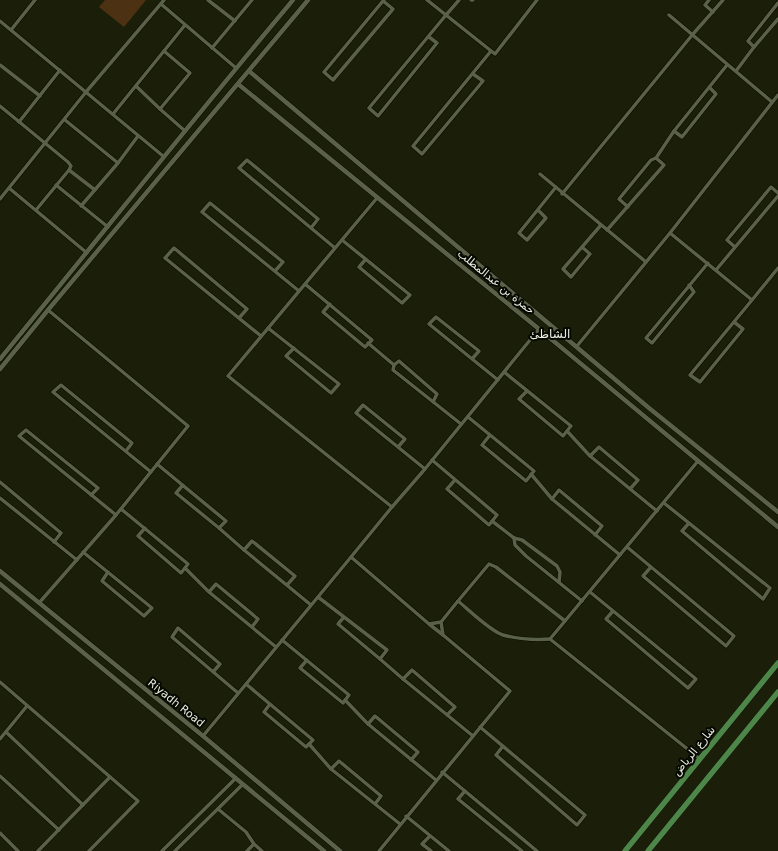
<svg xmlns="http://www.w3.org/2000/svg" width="778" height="851" font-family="'DejaVu Sans',Vazirmatn,sans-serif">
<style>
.green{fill:#4d3113}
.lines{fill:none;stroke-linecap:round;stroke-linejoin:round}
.minor-casing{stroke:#060900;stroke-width:4.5}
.tertiary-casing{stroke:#060900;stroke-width:5.5}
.primary-casing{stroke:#060900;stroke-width:6}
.minor{stroke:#5b6148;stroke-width:3.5}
.tertiary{stroke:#5b6148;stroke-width:4.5}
.primary{stroke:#4e8649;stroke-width:5.5}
.labels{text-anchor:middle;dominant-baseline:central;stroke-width:4;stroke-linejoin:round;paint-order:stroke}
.street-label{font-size:11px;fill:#eaeee0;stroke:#060802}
.neighbourhood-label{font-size:12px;fill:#eaeee0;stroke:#060802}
</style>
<rect width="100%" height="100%" fill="#1b1f09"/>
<!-- green -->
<path class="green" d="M105 0H146L124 27 99 7Z"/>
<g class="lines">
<defs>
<g id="minor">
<path d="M208 0 235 21"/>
<path d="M427 0 495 54 537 0"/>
<path d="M471 0H473"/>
<path d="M709 0 705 5 713 12"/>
<path d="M383 1 393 9 333 80 324 72 383 1 384 0"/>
<path d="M161 4 236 68"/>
<path d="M669 15 772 102"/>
<path d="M0 21 163 156"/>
<path d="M11 30 35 0"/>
<path d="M429 37 437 43 378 116 369 108 446 15 459 0"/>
<path d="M754 47 748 41 778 3"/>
<path d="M212 48 252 0"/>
<path d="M0 65 40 96"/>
<path d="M736 71 754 47 778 19"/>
<path d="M473 74 483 81 422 154 413 146 491 51"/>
<path d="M136 86 160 109 185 131"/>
<path d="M709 87 716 94 682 137 674 131 727 65"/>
<path d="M0 106 68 162 71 166 69 170 36 210"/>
<path d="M160 109 190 73 164 51"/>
<path d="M113 114 185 25"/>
<path d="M65 120 118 163"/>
<path d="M19 122 60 70"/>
<path d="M656 158 674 131"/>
<path d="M69 170 95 190"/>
<path d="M540 174 646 262"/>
<path d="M56 185 108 227"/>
<path d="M9 188 87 253"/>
<path d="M562 194 693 34 723 0"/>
<path d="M377 198 228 376 392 507 425 469 539 329"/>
<path d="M0 199 86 92 164 0"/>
<path d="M81 206 118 163 138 136"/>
<path d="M538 210 546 218 527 240 519 233 556 187"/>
<path d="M311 228 318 219 247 160 239 168 335 248"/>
<path d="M607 230 664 165 656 158 651 160 619 199 628 207"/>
<path d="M670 233 752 300 778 268"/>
<path d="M342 240 410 295 402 303 359 267 366 259"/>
<path d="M582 247 590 254 571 277 563 269 601 225"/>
<path d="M735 247 727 240 771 187 778 193"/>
<path d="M716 270 778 196"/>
<path d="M275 271 283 262 210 203 202 212 299 291"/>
<path d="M305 284 372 340 365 347 323 312 330 304"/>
<path d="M689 285 694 292 652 343 646 338 708 263"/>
<path d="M239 318 247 309 174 248 165 258 261 336"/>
<path d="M734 322 743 329 700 382 690 375 752 300"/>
<path d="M268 328 339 384 331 393 286 356 294 348"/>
<path d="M368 343 394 365"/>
<path d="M577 346 670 233 778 95"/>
<path d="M472 359 479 351 436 317 429 324 498 380"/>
<path d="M504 372 571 426 563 436 519 399 527 391"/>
<path d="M433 402 437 394 399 361 394 365 393 370 461 424"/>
<path d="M468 417 534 471 526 481 482 445 490 435"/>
<path d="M567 431 590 456"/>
<path d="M398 447 405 439 363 405 356 413 425 469"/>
<path d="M126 451 132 443 61 385 53 392 151 472"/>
<path d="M432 460 497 515 489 525 447 489 455 480"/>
<path d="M698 461 550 639 700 759"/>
<path d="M157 464 226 521 219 528 176 493 183 485"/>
<path d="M531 474 552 499"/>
<path d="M0 482 61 533 54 542"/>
<path d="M630 489 638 480 599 447 590 456 657 511"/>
<path d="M91 495 98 488 26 430 19 436 116 515"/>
<path d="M0 498 77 560"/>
<path d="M664 503 770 588 763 599 682 531 689 523"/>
<path d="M121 509 188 564 181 573 138 536 145 528"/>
<path d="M492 521 514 538 515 545 526 556 582 601"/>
<path d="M219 528 244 550"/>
<path d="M595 535 602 526 559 490 552 499 620 555"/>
<path d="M514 538 522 540 557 566 560 572 559 582"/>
<path d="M627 547 734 636 726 646 643 576 651 567"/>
<path d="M83 552 152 608 144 616 102 581 108 572"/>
<path d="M351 557 392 507"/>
<path d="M185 568 209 592"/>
<path d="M287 585 295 576 252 541 244 550 311 605"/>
<path d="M590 592 696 679 688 688 606 619 613 611"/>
<path d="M318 597 387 650 380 659 338 624 344 617"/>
<path d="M458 601 489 564 496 567 565 621"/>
<path d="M39 603 116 515 188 426 48 310"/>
<path d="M429 624 441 622"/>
<path d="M252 627 258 619 216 584 209 592 276 647"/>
<path d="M443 635 441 622 458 601C469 610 490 631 503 635 518 639 535 640 550 639"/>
<path d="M282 640 349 695 343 703 300 668 307 660"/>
<path d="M380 659 403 679"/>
<path d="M213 672 220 664 178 628 172 637 238 693"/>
<path d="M0 682 138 801 89 851"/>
<path d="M246 684 313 740 306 747 264 712 270 704"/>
<path d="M345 700 368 724"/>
<path d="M447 715 455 707 412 670 403 679 473 736"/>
<path d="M480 727 585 815 577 825 496 755 503 746"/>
<path d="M6 732 83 805"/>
<path d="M203 736 351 557 429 624 443 635 510 691 379 851"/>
<path d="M0 739 27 706"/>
<path d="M309 744 331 769"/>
<path d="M411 760 418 752 375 716 368 724 436 780"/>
<path d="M442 772 537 851"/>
<path d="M0 776 59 830"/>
<path d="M465 791 458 799 522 851"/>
<path d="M375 804 381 796 339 761 331 769 400 824"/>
<path d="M218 809 246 832 254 844 262 851"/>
<path d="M406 816 449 851"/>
<path d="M0 833 18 851"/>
<path d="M430 836 422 844 431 851"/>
<path d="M38 851 110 777"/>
<path d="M162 851 236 778"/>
<path d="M175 851 243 784"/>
<path d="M247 851 254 844"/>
</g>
<g id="tertiary">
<path d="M249 71 649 408 778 512"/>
<path d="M238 84 539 329 778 527"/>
<path d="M0 359C98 239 194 118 293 0"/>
<path d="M0 369 48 310 308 0"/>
<path d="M0 571 203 736 340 851"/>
<path d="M0 584 324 851"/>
</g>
<g id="primary">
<path d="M625 851 778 663"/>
<path d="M648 851 778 692"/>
</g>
</defs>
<!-- minor casing -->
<use href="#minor" class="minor-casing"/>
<!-- tertiary casing -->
<use href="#tertiary" class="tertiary-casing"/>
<!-- primary casing -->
<use href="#primary" class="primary-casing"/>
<!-- minor -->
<use href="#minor" class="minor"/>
<!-- tertiary -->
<use href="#tertiary" class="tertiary"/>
<!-- primary -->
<use href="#primary" class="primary"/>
</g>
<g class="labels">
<!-- street labels -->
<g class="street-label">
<text transform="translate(496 282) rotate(39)">حمزة بن عبدالمطلب</text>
<text transform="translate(176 703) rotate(39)">Riyadh Road</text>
<text transform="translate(694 751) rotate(-51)">شارع الرياض</text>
</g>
<!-- neighbourhood labels -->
<g class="neighbourhood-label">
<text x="550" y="334">الشاطئ</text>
</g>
</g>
</svg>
